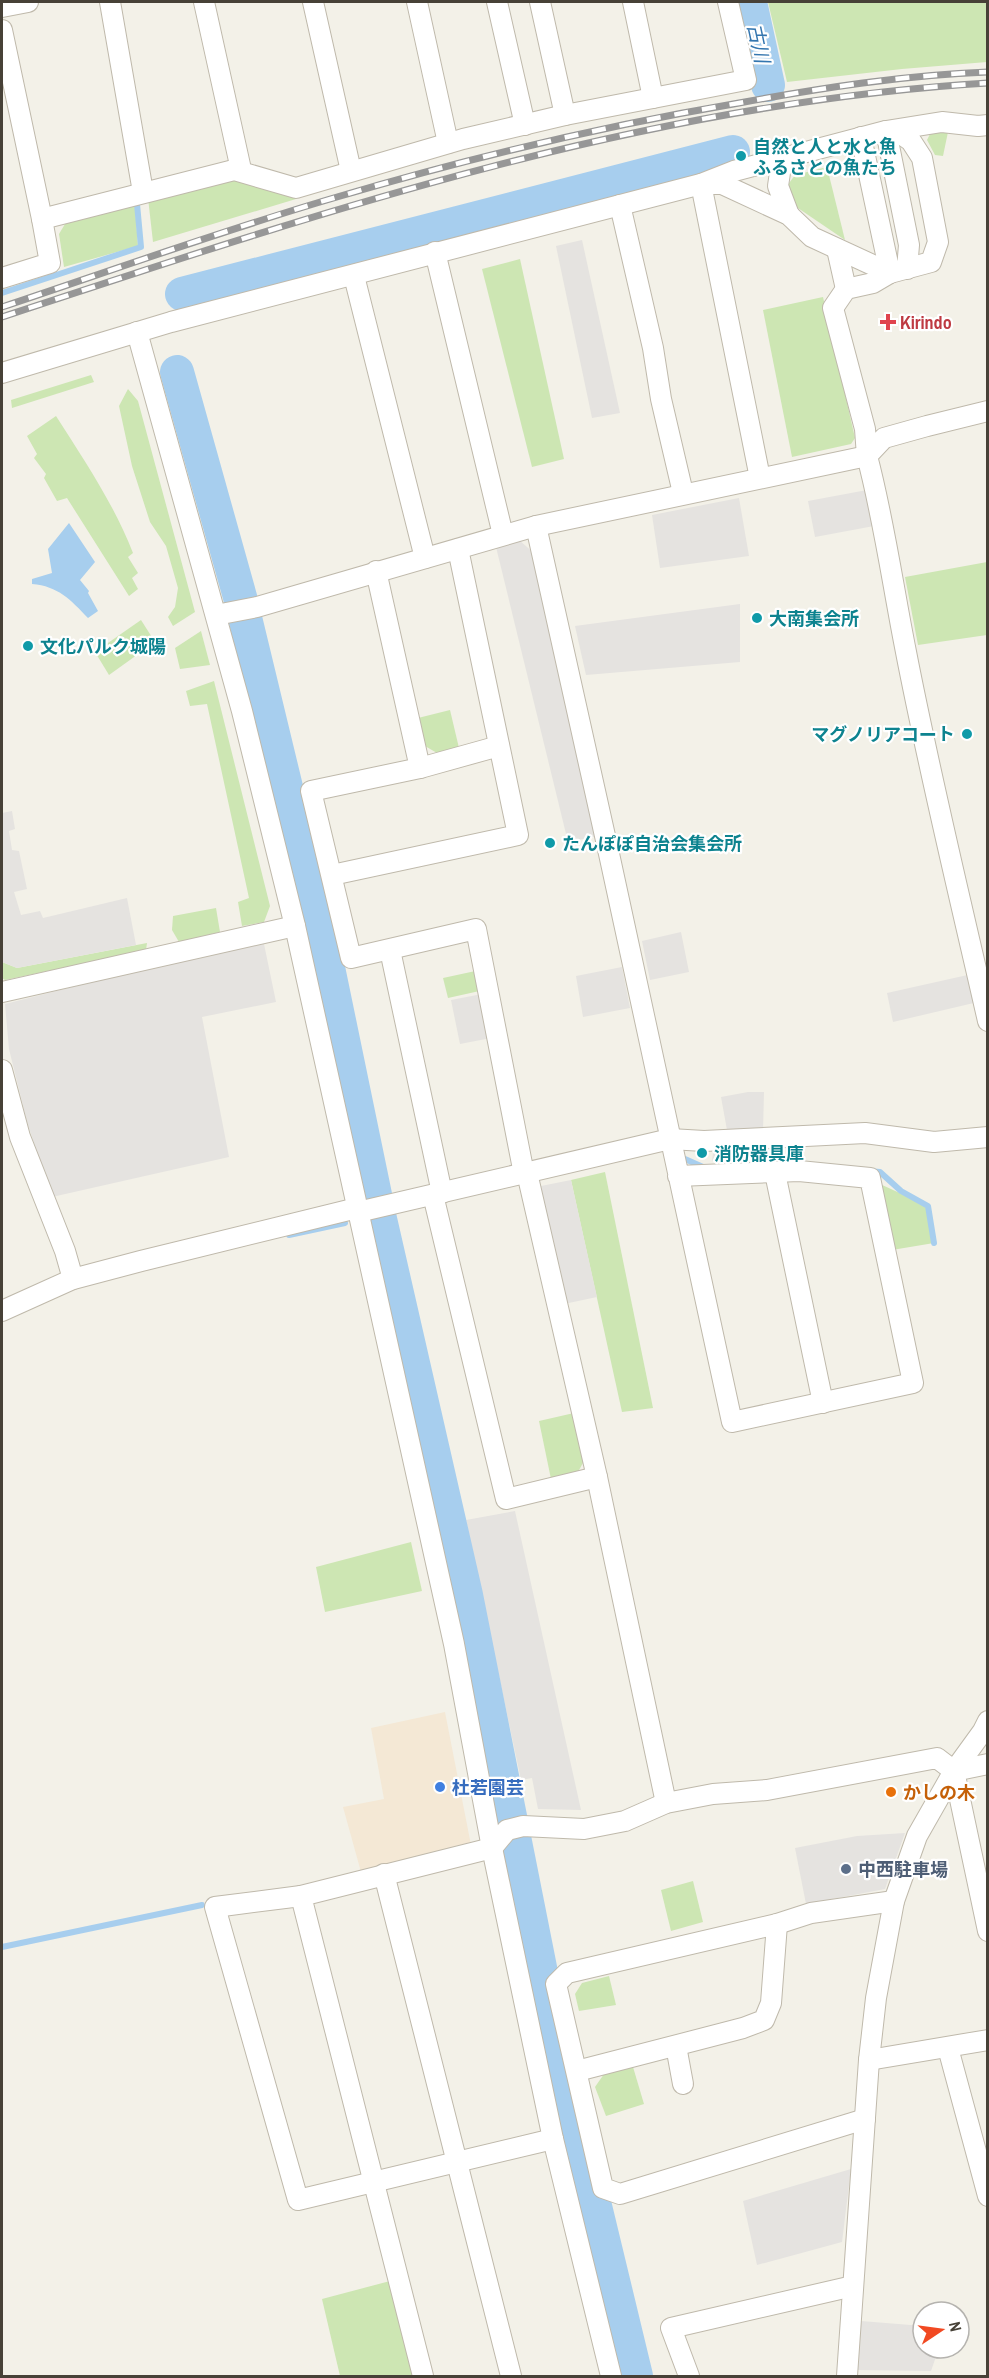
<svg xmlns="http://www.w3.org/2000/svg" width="989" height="2378" font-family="'Archivo Narrow','Noto Sans JP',sans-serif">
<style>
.commercial{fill:#f4e8d5}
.green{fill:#cde6b3}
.parking{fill:#e5e3e0}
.water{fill:#a7ceee}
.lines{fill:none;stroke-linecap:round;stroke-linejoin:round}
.stream{stroke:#a7ceee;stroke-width:6}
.river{stroke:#a7ceee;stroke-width:34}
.minor-casing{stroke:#bfb9ab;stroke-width:22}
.minor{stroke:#fff;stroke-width:20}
.rail-casing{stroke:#979797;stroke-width:7}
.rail{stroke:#fff;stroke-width:4.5;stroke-dasharray:14;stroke-linecap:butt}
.culture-dot{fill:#0f9aa8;stroke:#fff;stroke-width:2}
.health-dot{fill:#e0444e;stroke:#fff;stroke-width:2}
.shop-dot{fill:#3f7fe0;stroke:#fff;stroke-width:2}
.food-dot{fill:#e8710a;stroke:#fff;stroke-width:2}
.service-dot{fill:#5c6f8a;stroke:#fff;stroke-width:2}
.labels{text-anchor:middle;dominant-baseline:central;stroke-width:4.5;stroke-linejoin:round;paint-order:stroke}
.culture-label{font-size:18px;font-weight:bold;fill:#0d838f;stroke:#fff;text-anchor:start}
.health-label{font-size:18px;font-weight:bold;fill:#be3a42;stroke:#fff;text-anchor:start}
.shop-label{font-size:18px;font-weight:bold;fill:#366cbe;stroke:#fff;text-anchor:start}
.food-label{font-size:18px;font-weight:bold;fill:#c56008;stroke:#fff;text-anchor:start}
.service-label{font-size:18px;font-weight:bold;fill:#4e5e75;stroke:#fff;text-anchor:start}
.water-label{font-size:20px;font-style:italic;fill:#3476af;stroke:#fff}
</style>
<rect width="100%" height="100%" fill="#f3f1e8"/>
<!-- commercial -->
<path class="commercial" d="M445 1712 471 1845 361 1872 343 1807 384 1799 371 1728Z"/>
<!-- green -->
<g class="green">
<path d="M768 2H987V62L902 69 787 82Z"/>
<path d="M931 132H948L943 156 935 155 927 140Z"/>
<path d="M827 167 845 240 792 204 787 186 795 175Z"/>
<path d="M227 178 294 193 296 199 153 242 148 198Z"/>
<path d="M135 205 138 246 64 267 59 234 65 224Z"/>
<path d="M520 259 564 459 532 467 482 269Z"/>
<path d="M823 297 855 438 851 444 792 457 763 310Z"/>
<path d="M91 375 94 382 12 408 11 400Z"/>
<path d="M128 389 138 401 195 612 173 626 168 617 175 607 178 588 166 546 150 522 132 466 119 406Z"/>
<path d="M56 416C84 460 114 504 133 553L128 557 138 573 132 578 138 589 129 596 67 498 57 501 44 478 46 474 34 458 37 454 27 436Z"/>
<path d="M987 562V635L918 645 905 577Z"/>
<path d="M141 620 155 642 109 675 95 652Z"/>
<path d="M201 631 210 665 180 669 175 648Z"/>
<path d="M214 681 270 906 264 922 242 926 238 902 249 898 207 704 190 706 186 691Z"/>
<path d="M450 710 459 748 437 753 425 746 418 718Z"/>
<path d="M216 908 220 932 179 942 172 930 173 916Z"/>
<path d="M147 943 146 950 142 951 5 980 2 978V962L17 968Z"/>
<path d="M480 970 484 990 448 998 443 978Z"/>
<path d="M605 1172 653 1408 622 1412 571 1180Z"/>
<path d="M880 1184 928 1206 934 1243 892 1250Z"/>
<path d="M574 1413 584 1461 578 1472 551 1479 539 1421Z"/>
<path d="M411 1542 422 1591 325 1612 316 1567Z"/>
<path d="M693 1881 703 1922 671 1931 661 1890Z"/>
<path d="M609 1976 616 2005 579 2011 575 1994 582 1983Z"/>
<path d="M633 2067 644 2104 606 2116 595 2087 604 2074Z"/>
<path d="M390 2281 414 2376H340L322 2299Z"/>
</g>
<!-- parking -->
<g class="parking">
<path d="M582 240 620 413 592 418 556 246Z"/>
<path d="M867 490 874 526 815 537 808 501Z"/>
<path d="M739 498 749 556 660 568 652 515Z"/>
<path d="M519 540 535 554 598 836 568 842 496 547Z"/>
<path d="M740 604V662L586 675 575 626Z"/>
<path d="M12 811 15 829 9 831 12 850 19 851 27 889 14 892 21 915 40 911 43 918 127 898 136 945 17 968 2 962V813Z"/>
<path d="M681 932 689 972 650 980 642 941Z"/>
<path d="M264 944 276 1002 202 1017 229 1157 52 1197 27 1122 9 1049 5 1004 191 957Z"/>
<path d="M622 967 630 1008 583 1017 576 976Z"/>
<path d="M972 974 978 1002 893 1022 887 993Z"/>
<path d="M482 994 491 1038 460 1044 451 1000Z"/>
<path d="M748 1092H764L763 1131 727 1130 721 1097Z"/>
<path d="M714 1145H750V1163L712 1161Z"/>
<path d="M571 1180 597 1297 564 1304 541 1186Z"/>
<path d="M515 1511 581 1810 538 1809 532 1778 521 1780 466 1520Z"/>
<path d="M905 1833 885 1889 806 1904 795 1848 857 1836Z"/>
<path d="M851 2169 842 2242 757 2265 743 2201Z"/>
<path d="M861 2321 923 2326V2348H939L931 2371 856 2370Z"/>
</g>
<!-- water -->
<path class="water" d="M69 523 95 562 80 580 89 591 88 593 98 611 88 618C71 600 58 586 32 584V579L52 573 48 549Z"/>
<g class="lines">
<!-- stream -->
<g class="stream">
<path d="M2 293 141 247 137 204"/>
<path d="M685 1159 703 1167"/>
<path d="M869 1171 880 1172 901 1191 928 1206 934 1243"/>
<path d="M289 1235 345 1223"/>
<path d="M2 1947 202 1905"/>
</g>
<!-- river -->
<g class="river">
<path d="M750 2 768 85"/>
<path d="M182 294 733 152"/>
<path d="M177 372 240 597 319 924 380 1219 466 1595 552 2028 636 2376"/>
</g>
<defs>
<g id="minor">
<path d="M110 2 143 192"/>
<path d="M204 2 240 165 234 170"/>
<path d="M313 2 351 171"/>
<path d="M417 2 448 143"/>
<path d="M497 2 525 125"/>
<path d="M540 2 565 115"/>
<path d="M633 2 653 98"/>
<path d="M2 7 28 2"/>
<path d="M2 30 42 219"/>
<path d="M895 130 911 141 922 158 938 242 931 262 890 273 873 283 846 289 833 308 865 429 867 456 884 438 927 426 988 411"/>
<path d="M886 131 909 245 907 269"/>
<path d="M861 137 890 273"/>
<path d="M782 159 778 186 789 215"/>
<path d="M701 184 760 478"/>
<path d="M704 184H722L789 215 812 237 890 273"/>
<path d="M620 205 653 348 661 399 683 493"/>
<path d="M837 249 846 289"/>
<path d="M435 252 503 535"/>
<path d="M354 276 425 558"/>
<path d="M2 278 50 263 42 219 234 170 296 188 463 139 565 115 746 80 728 2"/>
<path d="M137 332 242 711 295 926 454 1644 492 1848 553 2139 611 2376"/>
<path d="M2 373 171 322 701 184 734 171 886 131 942 122 978 126 988 125"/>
<path d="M536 526C604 824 667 1124 732 1422L913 1383 870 1178 799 1171 678 1176"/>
<path d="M376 571 420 768"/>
<path d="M216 615 257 607 536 526 867 456C884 520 893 587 906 652 930 776 960 898 988 1021"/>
<path d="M499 746 420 768 311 791 351 958 476 929 524 1174"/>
<path d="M332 875 518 835 458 549"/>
<path d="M390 950 442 1193"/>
<path d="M2 992 295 926"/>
<path d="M2 1070 20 1137 65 1251 73 1279"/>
<path d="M527 1173 597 1477 666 1803"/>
<path d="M775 1173 823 1403"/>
<path d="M433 1195 506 1499 597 1477"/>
<path d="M358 1212 670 1139 704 1141 865 1133 934 1142 988 1137"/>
<path d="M2 1311 73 1279 141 1261 357 1208"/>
<path d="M954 1771 988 1764"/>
<path d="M384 1874 511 2376"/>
<path d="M301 1896 215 1907 298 2200 553 2139"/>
<path d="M676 2046 683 2084"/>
<path d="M948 2048 988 2196"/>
<path d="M869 2060 988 2040"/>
<path d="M577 2071 743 2028 764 2020 771 2003 777 1924"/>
<path d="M865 2119 620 2194 603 2188 556 1984 567 1973 777 1924 811 1913 894 1901"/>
<path d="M423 2376 301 1896 492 1848 507 1830 523 1826 584 1829 625 1821 666 1803 713 1794 767 1790 937 1758 954 1771 988 1931"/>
<path d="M689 2376 671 2328 853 2286"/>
<path d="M847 2376 869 2060 876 1998 894 1901 917 1836 954 1771 983 1731 988 1721"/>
</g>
</defs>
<!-- minor casing -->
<use href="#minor" class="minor-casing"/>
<!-- minor -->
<use href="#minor" class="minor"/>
<defs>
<g id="rail">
<path d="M2 307C113 270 224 230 337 197 469 158 603 126 739 103 821 88 904 75 988 72"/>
<path d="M2 317C323 211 647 103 988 83"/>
</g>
</defs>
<!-- rail casing -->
<use href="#rail" class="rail-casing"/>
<!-- rail -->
<use href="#rail" class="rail"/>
</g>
<!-- markers -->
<g class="culture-dot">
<circle cx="741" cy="156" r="6"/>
<circle cx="757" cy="618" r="6"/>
<circle cx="28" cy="646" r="6"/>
<circle cx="967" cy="734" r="6"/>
<circle cx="550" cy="843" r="6"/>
<circle cx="702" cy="1153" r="6"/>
</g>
<path class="health-dot" d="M885 313h6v6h6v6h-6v6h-6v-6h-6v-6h6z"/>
<circle class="shop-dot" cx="440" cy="1787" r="6"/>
<circle class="food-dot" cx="891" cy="1792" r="6"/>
<circle class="service-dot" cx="846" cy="1869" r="6"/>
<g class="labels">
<!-- culture labels -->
<g class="culture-label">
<text x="753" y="146">自然と人と水と魚<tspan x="753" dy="21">ふるさとの魚たち</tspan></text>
<text x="769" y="618">大南集会所</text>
<text x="40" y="646">文化パルク城陽</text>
<text x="955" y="734" text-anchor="end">マグノリアコート</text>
<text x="562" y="843">たんぽぽ自治会集会所</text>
<text x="714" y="1153">消防器具庫</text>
</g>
<!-- health labels -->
<g class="health-label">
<text x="900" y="322">Kirindo</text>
</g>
<!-- shop labels -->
<g class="shop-label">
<text x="452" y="1787">杜若園芸</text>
</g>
<!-- food labels -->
<g class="food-label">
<text x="903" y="1792">かしの木</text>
</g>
<!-- service labels -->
<g class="service-label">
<text x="858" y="1869">中西駐車場</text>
</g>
<!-- water labels -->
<g class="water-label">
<text transform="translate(759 43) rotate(78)">古川</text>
</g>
</g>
<!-- border -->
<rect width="989" height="2378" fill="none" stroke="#474137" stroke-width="6"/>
<!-- north arrow -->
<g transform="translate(941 2330) rotate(77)"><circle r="28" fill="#ffffff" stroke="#b5b3af" stroke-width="1.5"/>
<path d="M0-4.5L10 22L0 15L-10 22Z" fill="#f14922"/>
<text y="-9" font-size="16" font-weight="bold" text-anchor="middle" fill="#474137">N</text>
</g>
</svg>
